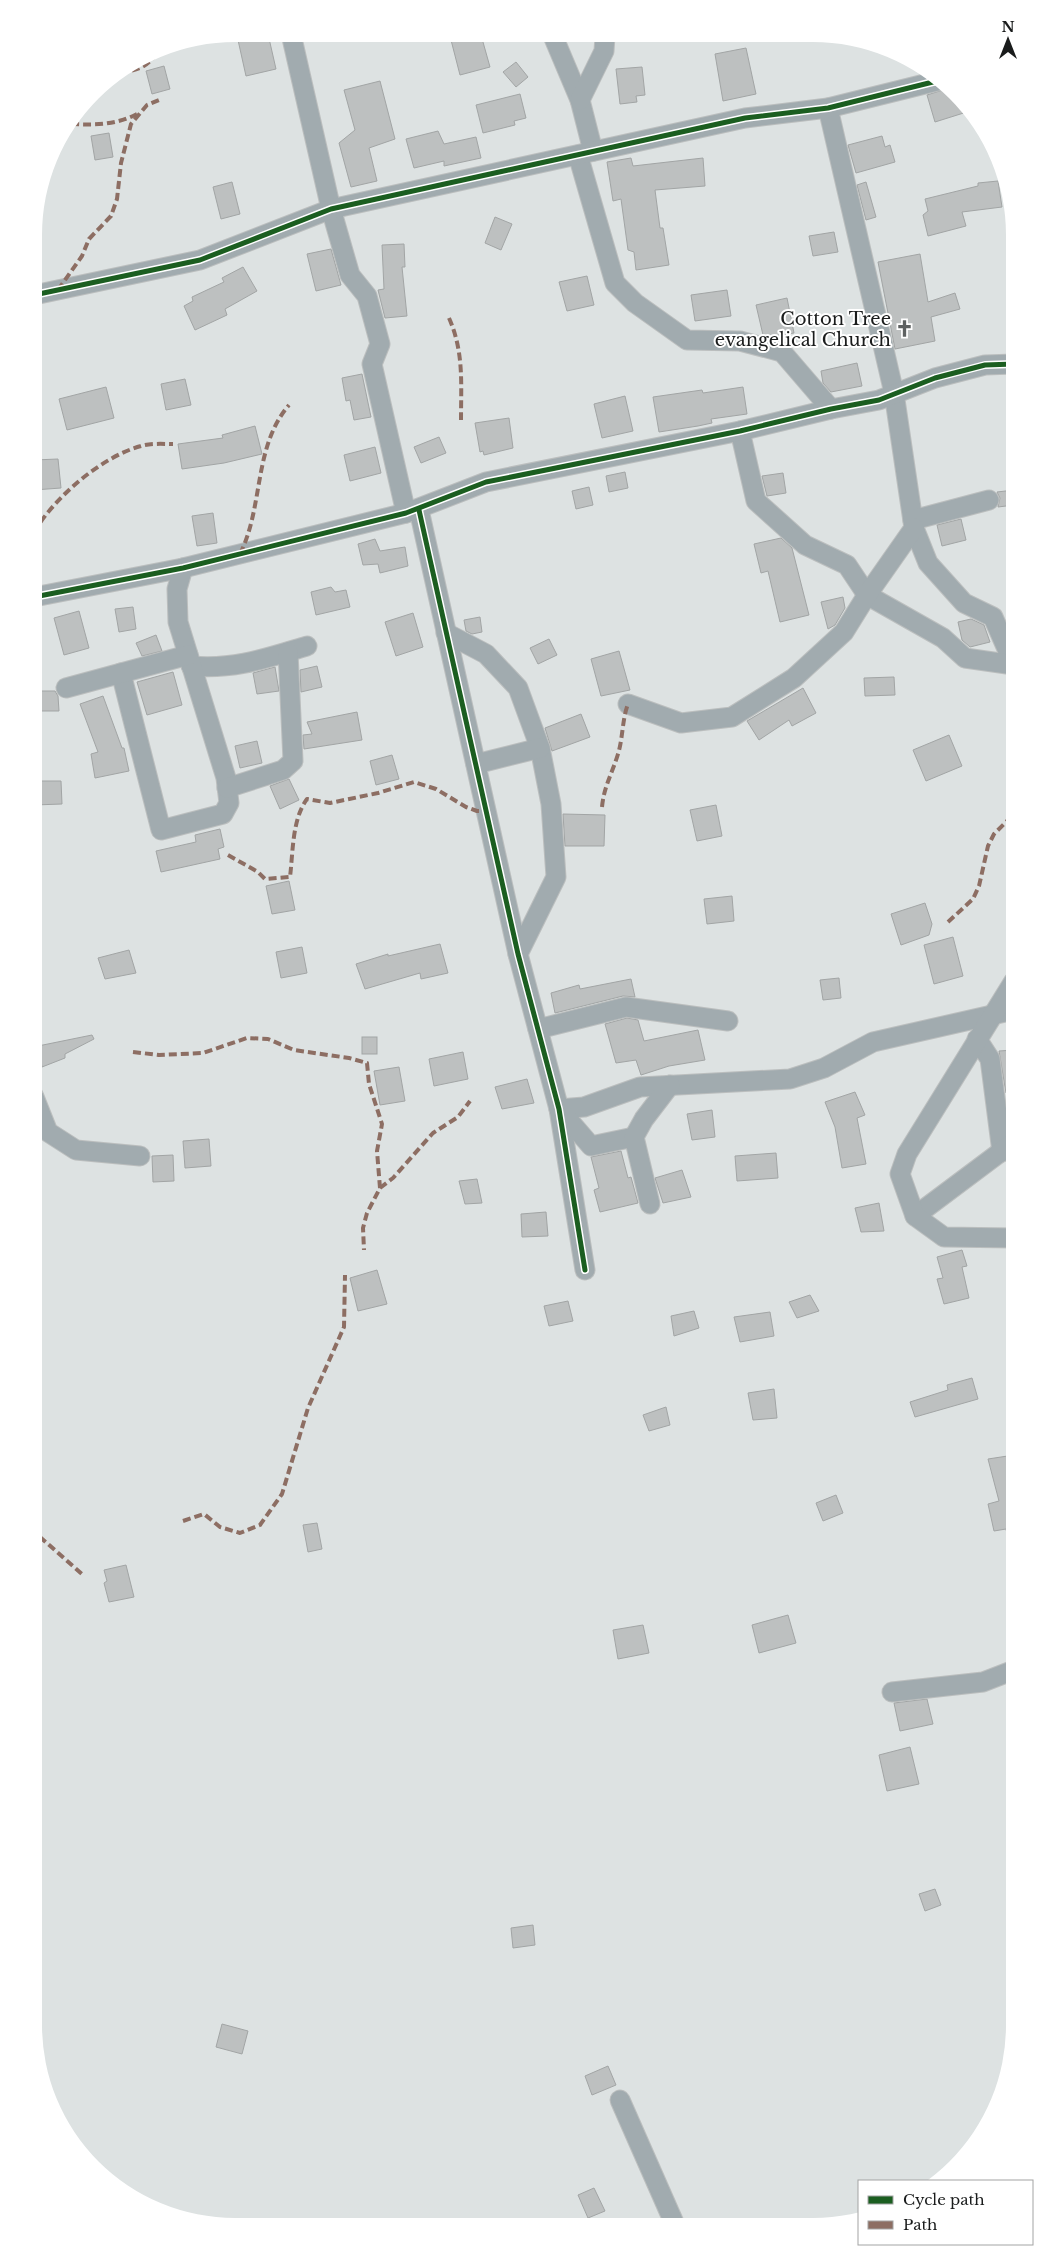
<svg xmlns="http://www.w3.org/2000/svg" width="1048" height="2260" font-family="'Libre Baskerville',serif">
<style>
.building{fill:#bdc0c0;stroke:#a2a5a5}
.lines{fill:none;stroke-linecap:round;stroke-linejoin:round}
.street-casing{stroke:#bbbebe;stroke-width:21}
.street{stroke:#a1abaf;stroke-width:19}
.quiet{stroke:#8d6e63;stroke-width:4;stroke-dasharray:8 4;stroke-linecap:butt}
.cycleway-casing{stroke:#fff;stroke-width:8}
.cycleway{stroke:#1b5e20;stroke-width:5}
.labels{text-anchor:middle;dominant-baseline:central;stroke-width:4;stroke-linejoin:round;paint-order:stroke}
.poi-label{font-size:18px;fill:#1a1c1c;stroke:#fff;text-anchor:end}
</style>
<rect width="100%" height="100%" fill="#dde2e2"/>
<!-- building -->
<g class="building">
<path d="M268 34 276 69 246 76 238 40Z"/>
<path d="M470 35H481L490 67 460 75 451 40Z"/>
<path d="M746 48 756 94 723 101 715 54Z"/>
<path d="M516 62 528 77 516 87 503 72Z"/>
<path d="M164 66 170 89 152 94 146 71Z"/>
<path d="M642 67 645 95 636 96 637 102 620 104 616 69Z"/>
<path d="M380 81 395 139 369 148 377 181 351 187 339 143 355 130 344 90Z"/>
<path d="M949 88 970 111 935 122 927 95Z"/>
<path d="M520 94 526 118 514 121 515 125 483 133 476 105Z"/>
<path d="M438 131 444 144 476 137 481 158 444 166V161L414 168 406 139Z"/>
<path d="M109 133 113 157 95 160 91 136Z"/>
<path d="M882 136 885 147 890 145 895 162 856 173 848 145Z"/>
<path d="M631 158 633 166 703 158 705 186 655 190 660 228H663L669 265 636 270 634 252 628 250 621 199 613 201 607 162Z"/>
<path d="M998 181 1002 207 962 212 966 226 928 236 923 215 928 211 925 199 978 186V183Z"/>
<path d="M232 182 240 214 221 219 213 187Z"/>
<path d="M866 182 876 217 866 220 857 185Z"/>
<path d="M495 217 512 224 501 250 485 243Z"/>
<path d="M834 232 838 252 813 256 809 236Z"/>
<path d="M404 244 405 267H402L407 316 385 318 378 290 384 289 382 245Z"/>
<path d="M331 249 341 285 316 291 307 254Z"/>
<path d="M920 254 928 302 955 293 960 309 931 317 935 341 895 349 878 262Z"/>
<path d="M243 267 257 291 225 309 227 315 195 330 184 306 193 301 192 297 224 282 222 278Z"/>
<path d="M587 276 594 305 567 311 559 282Z"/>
<path d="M727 290 731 316 695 321 691 295Z"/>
<path d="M787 298 794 333 770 337 763 335 756 305Z"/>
<path d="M857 363 862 386 831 392 823 383 821 371Z"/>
<path d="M362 374 371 417 354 420 350 400 346 401 342 378Z"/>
<path d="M185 379 191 405 166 410 161 384Z"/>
<path d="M106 387 114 418 67 430 59 399Z"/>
<path d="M743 387 747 414 711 419 712 423 698 426 659 432 653 397 702 390 703 393Z"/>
<path d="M625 396 633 431 602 438 594 404Z"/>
<path d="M509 418 513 448 484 455 483 451 480 452 475 423Z"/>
<path d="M255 426 262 454 224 463 182 469 178 444 223 438 222 435Z"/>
<path d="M439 437 446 453 421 463 414 447Z"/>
<path d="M375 447 381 473 350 481 344 455Z"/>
<path d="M58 459 61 488 34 490V460Z"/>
<path d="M625 472 628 488 609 492 606 476Z"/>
<path d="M783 473 786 493 767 496 762 476Z"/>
<path d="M589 487 593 505 576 509 572 491Z"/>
<path d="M1014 490V505L998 507 1000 498 997 492Z"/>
<path d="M213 513 217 543 197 546 192 516Z"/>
<path d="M961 519 966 540 942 546 937 525Z"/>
<path d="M781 538 792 548 809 615 780 622 768 571 761 573 754 544Z"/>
<path d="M375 539 380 551 405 547 408 566 380 573 378 564 363 565 358 544Z"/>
<path d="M331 587 335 592 346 590 350 607 316 615 311 592Z"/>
<path d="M843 597 845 608 835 625 828 629 821 602Z"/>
<path d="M133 607 136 629 119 632 115 609Z"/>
<path d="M79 611 89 648 64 655 54 618Z"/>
<path d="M413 613 423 647 396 656 385 622Z"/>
<path d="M480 617 482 632 472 634 466 631 464 620Z"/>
<path d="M971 619 984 625 990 642 970 647 962 640 958 622Z"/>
<path d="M156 635 162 651 142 656 136 643Z"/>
<path d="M549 639 557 655 538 664 530 648Z"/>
<path d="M619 651 630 690 601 696 591 659Z"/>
<path d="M317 666 322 687 301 692 300 670Z"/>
<path d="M275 667 279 691 257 694 253 673Z"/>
<path d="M173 672 182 705 147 715 137 682Z"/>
<path d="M894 677 895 695 865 696 864 678Z"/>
<path d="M803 688 816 713 792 726 789 720 759 740 747 721Z"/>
<path d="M39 691H55L58 696 59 711H39Z"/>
<path d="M103 696 122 748H124L129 771 95 778 91 754 98 752 80 704Z"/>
<path d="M357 712 362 740 304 749 303 735 312 734 307 722Z"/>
<path d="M581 714 590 737 552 751 545 728Z"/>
<path d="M949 735 962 766 926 781 913 750Z"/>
<path d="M257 741 262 763 240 768 235 746Z"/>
<path d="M392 755 399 779 376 785 370 761Z"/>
<path d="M289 779 299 800 280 809 270 786Z"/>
<path d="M34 781H61L62 804 34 805Z"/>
<path d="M716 805 722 836 697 841 690 810Z"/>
<path d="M563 814 605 815 604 846H565Z"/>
<path d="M220 829 224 847 218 849 220 859 161 872 156 851 196 842 195 835Z"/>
<path d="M289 881 295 910 272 914 266 886Z"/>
<path d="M732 896 734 921 707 924 704 899Z"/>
<path d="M925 903 932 924 929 935 901 945 891 914Z"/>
<path d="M953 937 963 976 934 984 924 945Z"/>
<path d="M440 944 448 973 421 979 420 973 365 989 356 964 388 954V956Z"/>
<path d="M302 947 307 973 281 978 276 952Z"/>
<path d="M129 950 136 973 105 979 98 958Z"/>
<path d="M839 978 841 998 823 1000 820 980Z"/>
<path d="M631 979 635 997 623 996 555 1013 551 993 579 985 580 989Z"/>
<path d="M627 1018 638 1020 644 1041 698 1030 705 1060 669 1066 641 1075 636 1060 616 1063 605 1024Z"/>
<path d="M92 1035 94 1039 65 1054V1058L42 1067 38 1046Z"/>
<rect x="362" y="1037" width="15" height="17"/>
<path d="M1014 1050V1093H1006L999 1051Z"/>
<path d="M463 1052 468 1079 434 1086 429 1059Z"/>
<path d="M399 1067 405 1101 380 1105 374 1071Z"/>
<path d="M527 1079 534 1103 502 1109 495 1087Z"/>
<path d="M855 1092 865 1115 857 1118 866 1164 842 1168 835 1127 825 1102Z"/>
<path d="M712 1110 715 1137 692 1140 687 1114Z"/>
<path d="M209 1139 211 1166 185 1168 183 1141Z"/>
<path d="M621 1151 628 1178 631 1177 638 1203 600 1212 594 1190 599 1188 591 1157Z"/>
<path d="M776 1153 778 1178 737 1181 735 1156Z"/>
<path d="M173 1155 174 1181 153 1182 152 1156Z"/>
<path d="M682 1170 691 1197 663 1203 655 1178Z"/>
<path d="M477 1179 482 1203 465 1204 459 1181Z"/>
<path d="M879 1203 884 1231 861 1232 855 1208Z"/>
<path d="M546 1212 548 1236 522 1237 521 1214Z"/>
<path d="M962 1250 967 1266 962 1267 969 1298 944 1304 937 1279 943 1278 937 1257Z"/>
<path d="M377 1270 387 1304 358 1311 350 1278Z"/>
<path d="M810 1295 819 1311 797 1318 789 1302Z"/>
<path d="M568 1301 573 1321 549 1326 544 1306Z"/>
<path d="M694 1311 699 1328 674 1336 671 1316Z"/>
<path d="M770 1312 774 1336 740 1342 734 1317Z"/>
<path d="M972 1378 978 1399 915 1417 910 1402 948 1390 947 1385Z"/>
<path d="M774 1389 777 1418 753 1420 748 1393Z"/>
<path d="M666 1407 670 1425 649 1431 643 1415Z"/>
<path d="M1014 1455V1475L1009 1476 1014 1498V1539H1008L1006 1529 994 1531 988 1504 999 1501 988 1459Z"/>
<path d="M836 1495 843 1513 823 1521 816 1503Z"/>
<path d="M317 1523 322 1549 308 1552 303 1525Z"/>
<path d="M126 1565 134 1597 109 1602 104 1583 107 1581 104 1570Z"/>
<path d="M788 1615 796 1643 759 1653 752 1625Z"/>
<path d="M643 1625 649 1653 618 1659 613 1630Z"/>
<path d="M927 1699 933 1724 900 1731 894 1703Z"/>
<path d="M910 1747 919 1784 887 1791 879 1755Z"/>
<path d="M935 1889 941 1905 925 1911 919 1894Z"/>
<path d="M533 1925 535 1945 513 1948 511 1928Z"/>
<path d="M222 2024 248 2031 242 2054 216 2047Z"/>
<path d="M608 2066 616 2085 592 2095 585 2076Z"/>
<path d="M594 2188 605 2211 588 2218 578 2195Z"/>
</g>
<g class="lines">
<defs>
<g id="street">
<path d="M291 34 331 209 350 275 367 296 380 344 372 364 406 513"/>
<path d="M553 36 580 100 593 151"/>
<path d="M580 100 604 51 605 36"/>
<path d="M828 108 894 393 914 528 928 563 964 603 993 617 1014 665"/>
<path d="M578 155 615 283 635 303 687 340 740 341 782 352 831 409"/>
<path d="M34 295 200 260 331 209 745 118 828 108 941 80"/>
<path d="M740 431 756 501 805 545 847 565 867 595 943 638 965 658 1014 665"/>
<path d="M419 510 518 954 559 1109 585 1270"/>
<path d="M913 520 989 500"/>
<path d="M34 597 183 568 406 513 486 482 740 431 831 409 879 400 935 378 985 365 1014 364"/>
<path d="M446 633 486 654 518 688 540 748 551 804 556 877 518 954"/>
<path d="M191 666C234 670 267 658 307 646"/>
<path d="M121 673 161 830 223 814 229 803 226 778 178 622 177 589 183 568"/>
<path d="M66 688 188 655"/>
<path d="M628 704 681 723 732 717 794 678 844 632 867 595 914 528"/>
<path d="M476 764 540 748"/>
<path d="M227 788 283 770 293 761 288 652"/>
<path d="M538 1029 626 1007 728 1021"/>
<path d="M977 1039 990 1059 1002 1152"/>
<path d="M34 1097 48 1132 76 1150 140 1156"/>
<path d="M559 1109 584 1107 640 1087 790 1079 824 1068 873 1042 1014 1010"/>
<path d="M559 1109 591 1146 634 1137"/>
<path d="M650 1204 634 1137 644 1119 670 1085"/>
<path d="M915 1216 1014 1142"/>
<path d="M1014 1238 944 1237 915 1216 900 1174 907 1154 1014 981"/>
<path d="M892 1692 983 1682 1014 1670"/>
<path d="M620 2100 675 2225"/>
</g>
</defs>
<!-- street casing -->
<use href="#street" class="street-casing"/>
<!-- street -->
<use href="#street" class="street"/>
<!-- quiet -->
<g class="quiet">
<path d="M120 73C142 69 147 67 160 49"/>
<path d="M71 124C95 125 116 125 137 114"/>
<path d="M58 290 82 256 89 239 111 216 117 199 121 163 131 124 147 105 159 100"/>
<path d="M449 318C464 352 461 383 461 420"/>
<path d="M34 532C55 497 101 457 141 446 151 443 163 444 173 444"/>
<path d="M240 554C264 506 253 447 289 405"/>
<path d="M1007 650H1014"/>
<path d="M602 807C604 786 612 774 618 754 623 738 622 720 628 704"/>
<path d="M228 855 258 872 265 879 290 877C293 853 292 819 307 799L330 803 378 793 414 782 436 789 466 807 477 811H486"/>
<path d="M948 922 973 899 979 886 988 846 994 834 1014 814"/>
<path d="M133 1052 159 1055 203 1053 247 1038 268 1039 294 1050 349 1058 367 1063 369 1084 382 1124 377 1151 380 1188 367 1213 363 1228 364 1250"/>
<path d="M380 1188 393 1178 433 1133 458 1117 470 1101"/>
<path d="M183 1521 204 1514 220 1527 240 1533 260 1525 282 1494 308 1408 344 1327 345 1275"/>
<path d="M34 1526 40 1537 82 1574"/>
</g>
<defs>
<g id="cycleway">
<path d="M34 295 200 260 331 209 745 118 828 108 941 80"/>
<path d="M419 510 518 954 559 1109 585 1270"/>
<path d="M34 597 183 568 406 513 486 482 740 431 831 409 879 400 935 378 985 365 1014 364"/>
</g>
</defs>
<!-- cycleway casing -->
<use href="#cycleway" class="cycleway-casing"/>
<!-- cycleway -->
<use href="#cycleway" class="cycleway"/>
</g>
<!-- icons -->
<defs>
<symbol id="church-bare" viewBox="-9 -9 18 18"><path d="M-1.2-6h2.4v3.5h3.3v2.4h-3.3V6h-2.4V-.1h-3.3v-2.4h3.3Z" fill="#5e6161" stroke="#fff" stroke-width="2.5" paint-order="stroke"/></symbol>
</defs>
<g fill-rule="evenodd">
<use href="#church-bare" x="892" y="316" width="25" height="25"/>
</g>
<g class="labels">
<!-- poi labels -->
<g class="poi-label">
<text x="891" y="319">Cotton Tree<tspan x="891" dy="21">evangelical Church</tspan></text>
</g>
</g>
<!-- crop -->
<path d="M0 0H1048V2260H0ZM235 42H813A193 193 0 0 1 1006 235V2025A193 193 0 0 1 813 2218H235A193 193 0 0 1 42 2025V235A193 193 0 0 1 235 42Z" fill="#fff" fill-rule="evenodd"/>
<!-- legend -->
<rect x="858" y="2180" width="175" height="65" fill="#ffffff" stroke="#a3a4a4"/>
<rect x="868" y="2196" width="25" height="8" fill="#1b5e20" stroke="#a3a4a4"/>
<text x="903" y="2205" font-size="15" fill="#1a1c1c">Cycle path</text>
<rect x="868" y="2221" width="25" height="8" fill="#8d6e63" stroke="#a3a4a4"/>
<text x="903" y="2230" font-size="15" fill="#1a1c1c">Path</text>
<!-- north arrow -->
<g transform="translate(1008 40)" stroke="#ffffff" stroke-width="4" paint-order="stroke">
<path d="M0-4L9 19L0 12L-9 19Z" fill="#1a1c1c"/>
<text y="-8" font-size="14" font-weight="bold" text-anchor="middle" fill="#1a1c1c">N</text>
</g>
</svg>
